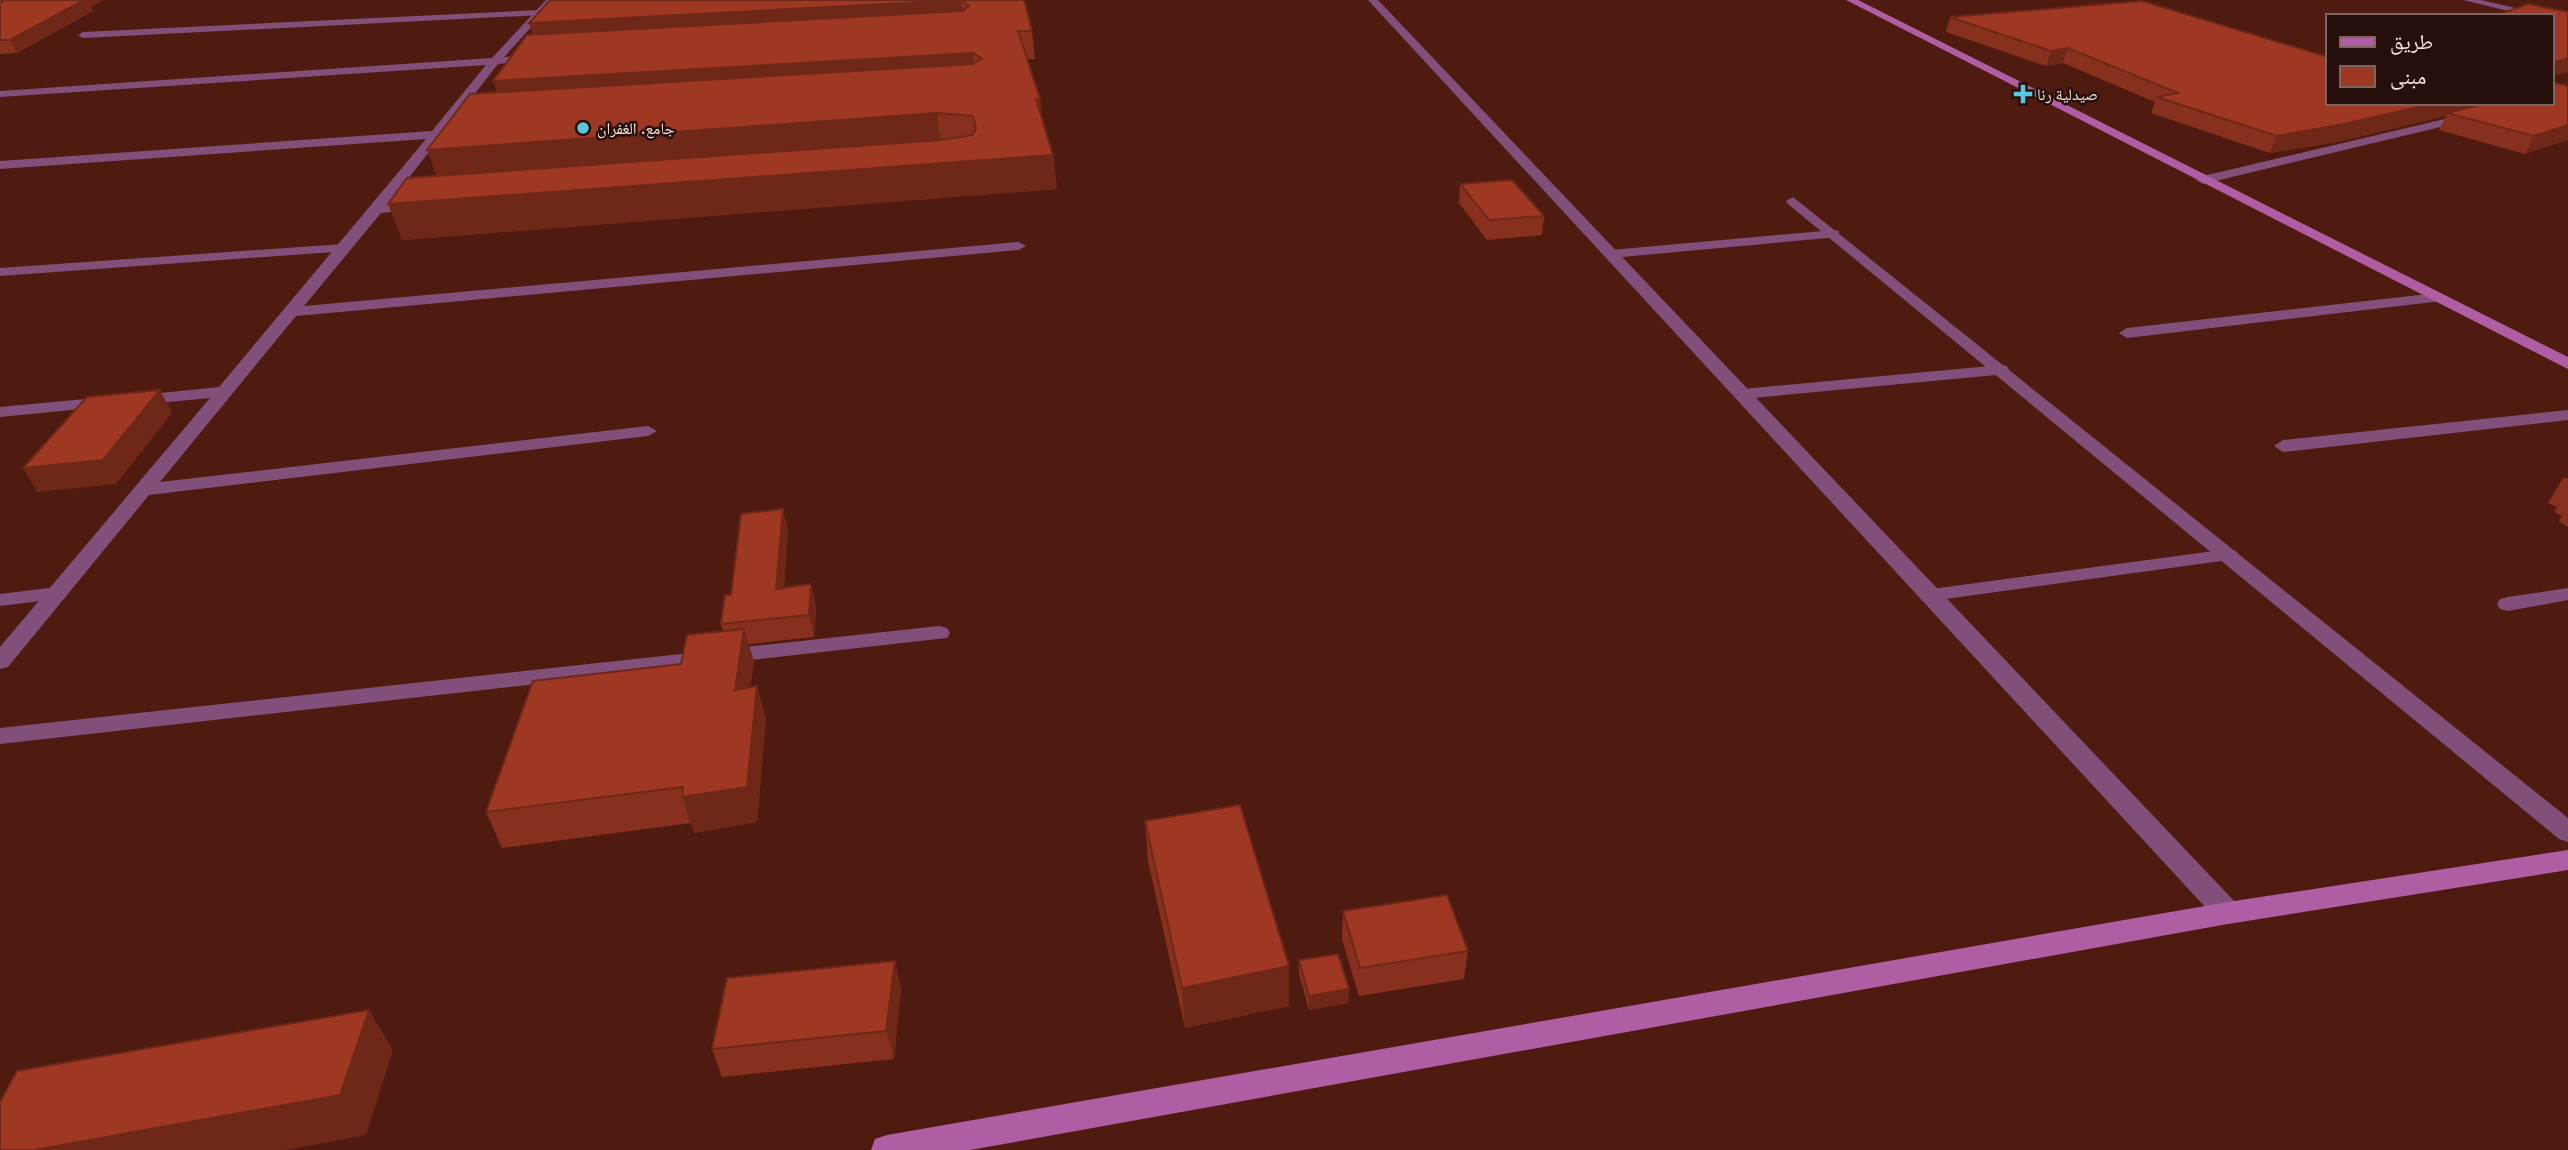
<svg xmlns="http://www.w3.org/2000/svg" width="2568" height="1150" font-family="'Golos Text','Noto Naskh Arabic',sans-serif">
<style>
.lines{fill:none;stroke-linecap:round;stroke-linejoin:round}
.lane{fill:#814f79;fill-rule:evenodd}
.street{fill:#814f79;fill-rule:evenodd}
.secondary{fill:#af5ea3;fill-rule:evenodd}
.wall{fill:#88301e}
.shaded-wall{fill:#6f2718}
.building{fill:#9e3823;stroke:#6f2718;stroke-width:2}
.poi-dot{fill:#56c9e1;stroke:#260f0a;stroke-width:2.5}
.labels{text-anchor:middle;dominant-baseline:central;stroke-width:5;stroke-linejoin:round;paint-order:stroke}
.far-poi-label{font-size:16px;fill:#fbe6e1;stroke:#260f0a;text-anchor:start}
</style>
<rect width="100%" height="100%" fill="#4f1b11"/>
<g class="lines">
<!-- lane -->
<g class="lane">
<path d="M539 10 542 11V15L83 38 78 35 83 32Z"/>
<path d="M1834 230 1839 231V237L1611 258 1604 254 1611 250Z"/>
<path d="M343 244 350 248 348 251 0 276V268Z"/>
<path d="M2437 293 2445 298 2442 301 2127 338 2119 333 2127 328Z"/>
<path d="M2001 365 2007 366 2009 370 2007 374 1742 399 1733 394 1742 389Z"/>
<path d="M2568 410V420L2283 452 2274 446 2283 440Z"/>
<path d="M2229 549 2236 551 2239 555 2236 559 1931 601 1923 600 1920 595 1923 590 1931 589Z"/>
<path d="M57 587 65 588 68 593 65 598 0 606V594Z"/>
<path d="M2568 588V600L2508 611 2500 609 2497 604 2500 599 2508 597Z"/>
</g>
<!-- street -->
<g class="street">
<path d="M546 0H556L504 57 536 55 541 58 540 60 498 64 400 189 430 188V194L393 198 388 204 416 202 423 206 421 209 381 213 304 306 1019 242 1026 246 1019 250 296 316 160 482 648 426 657 431 648 436 149 495 8 667 0 669V647L210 398 138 405 132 404 129 400 132 396 219 387 426 139 0 169V161L432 131 486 65 0 97V91L492 58Z"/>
<path d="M1368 0H1378L2238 905 2242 913 2238 921 2228 924 2218 921Z"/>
<path d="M2463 0H2481L2549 16H2529Z"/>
<path d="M2470 113 2474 115V119L2203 184 2196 180 2203 176Z"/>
<path d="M1793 197 2568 818V842L2559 839 1788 204 1786 201Z"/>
<path d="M106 397 115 402 112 406 0 417V407Z"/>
<path d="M939 626 947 628 950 633 947 638 0 744V728Z"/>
</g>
<!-- secondary -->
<g class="secondary">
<path d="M1846 0H1858L2568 357V369Z"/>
<path d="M2568 850V870L2228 924 970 1150H871L875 1139 887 1135 2228 902Z"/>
</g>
</g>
<!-- wall -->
<g class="wall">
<path d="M0 0 91 7 93 11 17 53 0 54Z"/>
<path d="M550 0H1024L1032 31 1035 59H1027L1040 99 1042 117 1053 155 1057 189 402 240 437 176 497 93 533 35Z"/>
<path d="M1950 17 2328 103H2552L2568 86 2525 154 2439 130 2446 116 2337 142 2270 153 2151 113 2155 102 2063 63 2046 66 1946 32Z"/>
<path d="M1460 184 1544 216 1542 235 1487 240 1459 203Z"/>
<path d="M2563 478H2568V527L2559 521 2562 516 2554 512 2557 507 2548 503Z"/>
<path d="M788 530 784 588 811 584 816 606 814 637 749 644 754 662 750 687 757 686 766 720 757 822 694 833 691 823 502 848 486 812 723 631 721 624 731 595Z"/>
<path d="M1145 821 1289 1006 1185 1028 1148 861Z"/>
<path d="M1343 911 1468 951 1464 979 1359 996 1342 939Z"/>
<path d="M1299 960 1349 989 1348 1003 1309 1010 1299 974Z"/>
<path d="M895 961 901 989 894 1059 722 1077 712 1049Z"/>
</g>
<!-- shaded-wall -->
<g class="shaded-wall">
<path d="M79 0H104L91 7 93 11 17 53 10 40Z"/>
<path d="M961 0 965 27 538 52 529 23Z"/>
<path d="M2068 48 2063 63 2046 66 2051 51Z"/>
<path d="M973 53 977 82 503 112 493 81Z"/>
<path d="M2568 58V72L2552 76V63Z"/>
<path d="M1036 99H1040L1043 131Z"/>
<path d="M2436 103H2479L2476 108 2447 113 2446 116 2337 142 2270 153 2277 136Z"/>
<path d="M937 113 941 145 439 183 427 150Z"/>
<path d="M2568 125V140L2525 154 2534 136Z"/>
<path d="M1053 155 1057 189 402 240 388 204Z"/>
<path d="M160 390 172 413 116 484 37 492 23 468Z"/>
<path d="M783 509 788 530 782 610 776 589Z"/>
<path d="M811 584 816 606 814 637 809 615Z"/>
<path d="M744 629 754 662 745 724 735 690Z"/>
<path d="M757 686 766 720 757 822 694 833 682 797Z"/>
<path d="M895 961 901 989 894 1059 886 1031Z"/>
<path d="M1289 966V1006L1185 1028 1182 988Z"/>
<path d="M1349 989 1348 1003 1309 1010V996Z"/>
<path d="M369 1010 393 1050 366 1135 286 1150H34Z"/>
</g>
<!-- building -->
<g class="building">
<path d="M5 0H84L10 40H0V3Z"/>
<path d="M550 0H1024L1032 31H1018L1040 99H1036L1053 155 388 204 407 178 941 140 972 135 976 129 973 116 937 113 427 150 470 94 973 64 982 59 973 53 493 81 527 35 962 11 969 6 961 0 529 23Z"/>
<path d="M2142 1 2328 57V103H2436L2344 124 2277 136 2157 97 2178 93 2068 48 2051 51 1950 17Z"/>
<path d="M2528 4 2568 12V58L2552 63V16H2495Z"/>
<path d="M2552 82 2568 86V125L2534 136 2447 113 2488 103H2552Z"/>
<path d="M1512 180 1544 216 1489 220 1460 184Z"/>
<path d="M160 390 103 460 23 468 87 397Z"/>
<path d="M783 509 776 589 811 584 809 615 721 624 725 595H731L741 514Z"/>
<path d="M744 629 735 690 757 686 747 787 682 797 683 787 486 812 533 681 681 664 687 635Z"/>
<path d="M1240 805 1289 966 1182 988 1145 821Z"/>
<path d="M1447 895 1468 951 1360 968 1343 911Z"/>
<path d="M1338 954 1349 989 1309 996 1299 960Z"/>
<path d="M895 961 886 1031 712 1049 727 978Z"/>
<path d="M369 1010 340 1095 34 1150H0V1102L17 1071Z"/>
</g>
<!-- markers -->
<g class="poi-dot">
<path d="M2019.5 83.5h7v7h7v7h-7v7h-7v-7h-7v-7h7z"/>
<circle cx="583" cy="128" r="7"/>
</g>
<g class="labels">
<!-- far-poi labels -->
<g class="far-poi-label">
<text x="2037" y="94">صيدلية رنا</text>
<text x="597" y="128">جامع. الغفران</text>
</g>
</g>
<!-- legend -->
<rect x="2326" y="14" width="228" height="91" fill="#260f0a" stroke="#7b6560" stroke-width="2"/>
<rect x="2340" y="37" width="35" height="10" fill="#af5ea3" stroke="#7b6560" stroke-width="2"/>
<text x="2390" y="49" font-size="21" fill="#fbe6e1">طريق</text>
<rect x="2340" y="66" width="35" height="21" fill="#9e3823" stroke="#7b6560" stroke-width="2"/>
<text x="2390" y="84" font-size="21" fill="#fbe6e1">مبنى</text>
</svg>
